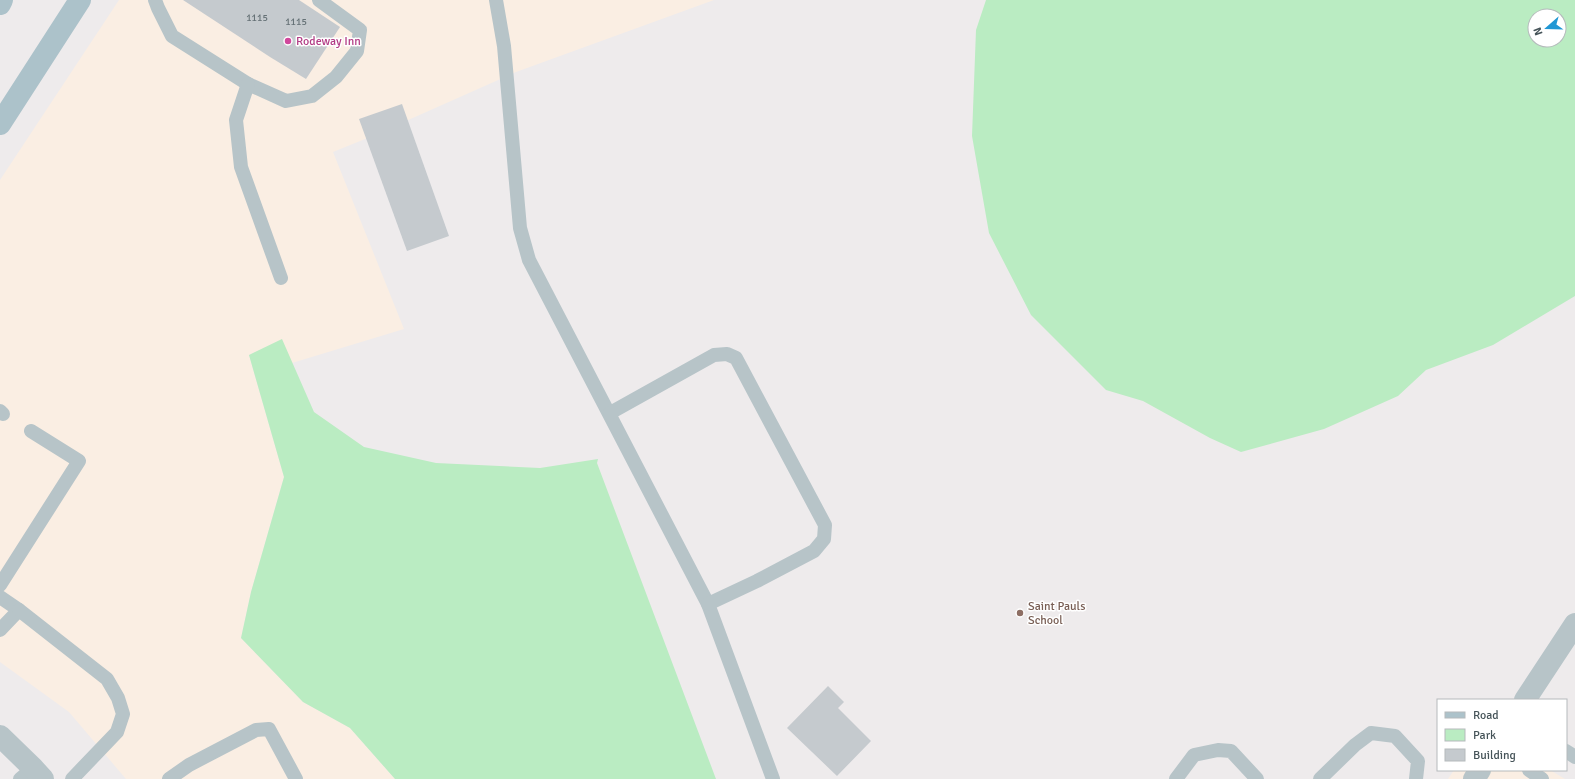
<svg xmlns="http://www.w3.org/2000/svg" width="1575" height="779" font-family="Signika,sans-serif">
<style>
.commercial{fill:#faeee3}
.green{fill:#baecc2;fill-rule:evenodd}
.building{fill:#c5cace}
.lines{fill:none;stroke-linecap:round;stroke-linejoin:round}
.service{stroke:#b7c4c8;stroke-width:14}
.minor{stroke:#b7c4c8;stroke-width:22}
.tertiary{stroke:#b7c4c8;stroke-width:22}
.primary{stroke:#acc2ca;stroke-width:22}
.hotel-dot{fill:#d1479c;stroke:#fff;stroke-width:1.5}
.education-dot{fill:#8d6e63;stroke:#fff;stroke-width:1.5}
.labels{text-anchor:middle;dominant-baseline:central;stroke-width:3;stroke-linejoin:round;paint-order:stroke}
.number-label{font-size:10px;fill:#657176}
.hotel-label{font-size:12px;fill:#b23c85;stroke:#fff;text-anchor:start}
.education-label{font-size:12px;fill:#785e54;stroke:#fff;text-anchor:start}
</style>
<rect width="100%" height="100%" fill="#eeebec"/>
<!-- commercial -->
<g class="commercial">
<path d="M119 0H714L516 72 370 137 333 152 404 329 292 363 282 340 249 355 284 477 251 592 241 638 303 702 350 728 395 779H126L69 712 0 662V180Z"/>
<path d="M1454 770H1550L1565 779H1448Z"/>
</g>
<!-- green -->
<g class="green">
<path d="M986 0H1575V296L1493 345 1426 370 1398 396 1324 429 1241 452 1210 438 1143 401 1106 390 1031 315 989 233 972 136 976 30ZM1535 16H1559V40H1535Z"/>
<path d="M282 339 314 412 364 447 436 463 540 468 598 459 597 463 716 779H395L350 728 303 702 241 638 251 592 284 477 249 355Z"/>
</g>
<!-- building -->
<g class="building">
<path d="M183 0H299L340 27 306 79 270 57Z"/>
<path d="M402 104 449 236 407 251 359 119Z"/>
<path d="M828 686 844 702 838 708 871 741 837 776 787 728Z"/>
</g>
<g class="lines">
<!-- service -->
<g class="service">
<path d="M155 0 158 8 172 36 248 84 286 101 312 96 336 77 357 51 360 30 319 0"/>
<path d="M496 0 504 46 520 228 529 260 708 604 773 779"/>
<path d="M248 84 236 120 241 167 281 278"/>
<path d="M0 411 3 414"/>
<path d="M610 413 714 355 727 354 736 358 825 525 824 539 814 551 757 581 708 604"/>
<path d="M0 585 79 461 31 431"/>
<path d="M0 597 19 610 0 630"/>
<path d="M19 610 107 679 118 698 123 714 117 732 72 779"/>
<path d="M1566 751 1575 757"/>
<path d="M1529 770 1542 779"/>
<path d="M20 779 33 768"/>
<path d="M169 779 189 765 256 730 269 729 296 779"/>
<path d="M1176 779 1194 755 1218 750 1231 751 1257 779"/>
<path d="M1320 779 1355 745 1371 733 1395 736 1418 761 1416 779"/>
</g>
<!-- minor -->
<g class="minor">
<path d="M1525 700 1575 624"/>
<path d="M1474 779 1480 770"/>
</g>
<!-- tertiary -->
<path class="tertiary" d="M0 736 33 768 43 779"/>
<!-- primary -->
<g class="primary">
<path d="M0 4 2 0"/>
<path d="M0 124 80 0"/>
</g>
</g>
<!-- markers -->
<circle class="hotel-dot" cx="288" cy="41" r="4"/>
<circle class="education-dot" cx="1020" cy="613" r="4"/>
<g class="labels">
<!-- number labels -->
<g class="number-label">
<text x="257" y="18">1115</text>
<text x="296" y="22">1115</text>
</g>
<!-- hotel labels -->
<g class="hotel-label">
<text x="296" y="41">Rodeway Inn</text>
</g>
<!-- education labels -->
<g class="education-label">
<text x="1028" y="606">Saint Pauls<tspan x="1028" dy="14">School</tspan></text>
</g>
</g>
<!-- legend -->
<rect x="1437" y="699" width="130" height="72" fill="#ffffff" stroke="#b5babc"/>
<rect x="1445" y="712" width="20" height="6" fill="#acc2ca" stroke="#b5babc"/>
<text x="1473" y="719" font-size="12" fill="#455358">Road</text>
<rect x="1445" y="729" width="20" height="12" fill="#baecc2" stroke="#b5babc"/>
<text x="1473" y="739" font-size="12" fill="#455358">Park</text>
<rect x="1445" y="749" width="20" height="12" fill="#c5cace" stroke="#b5babc"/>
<text x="1473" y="759" font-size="12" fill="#455358">Building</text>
<!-- north arrow -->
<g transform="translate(1547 28) rotate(250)"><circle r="19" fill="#ffffff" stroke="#b5babc"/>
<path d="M0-3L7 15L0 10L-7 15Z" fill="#2097d4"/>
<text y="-6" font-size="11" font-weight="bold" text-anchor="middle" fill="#455358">N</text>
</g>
</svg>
